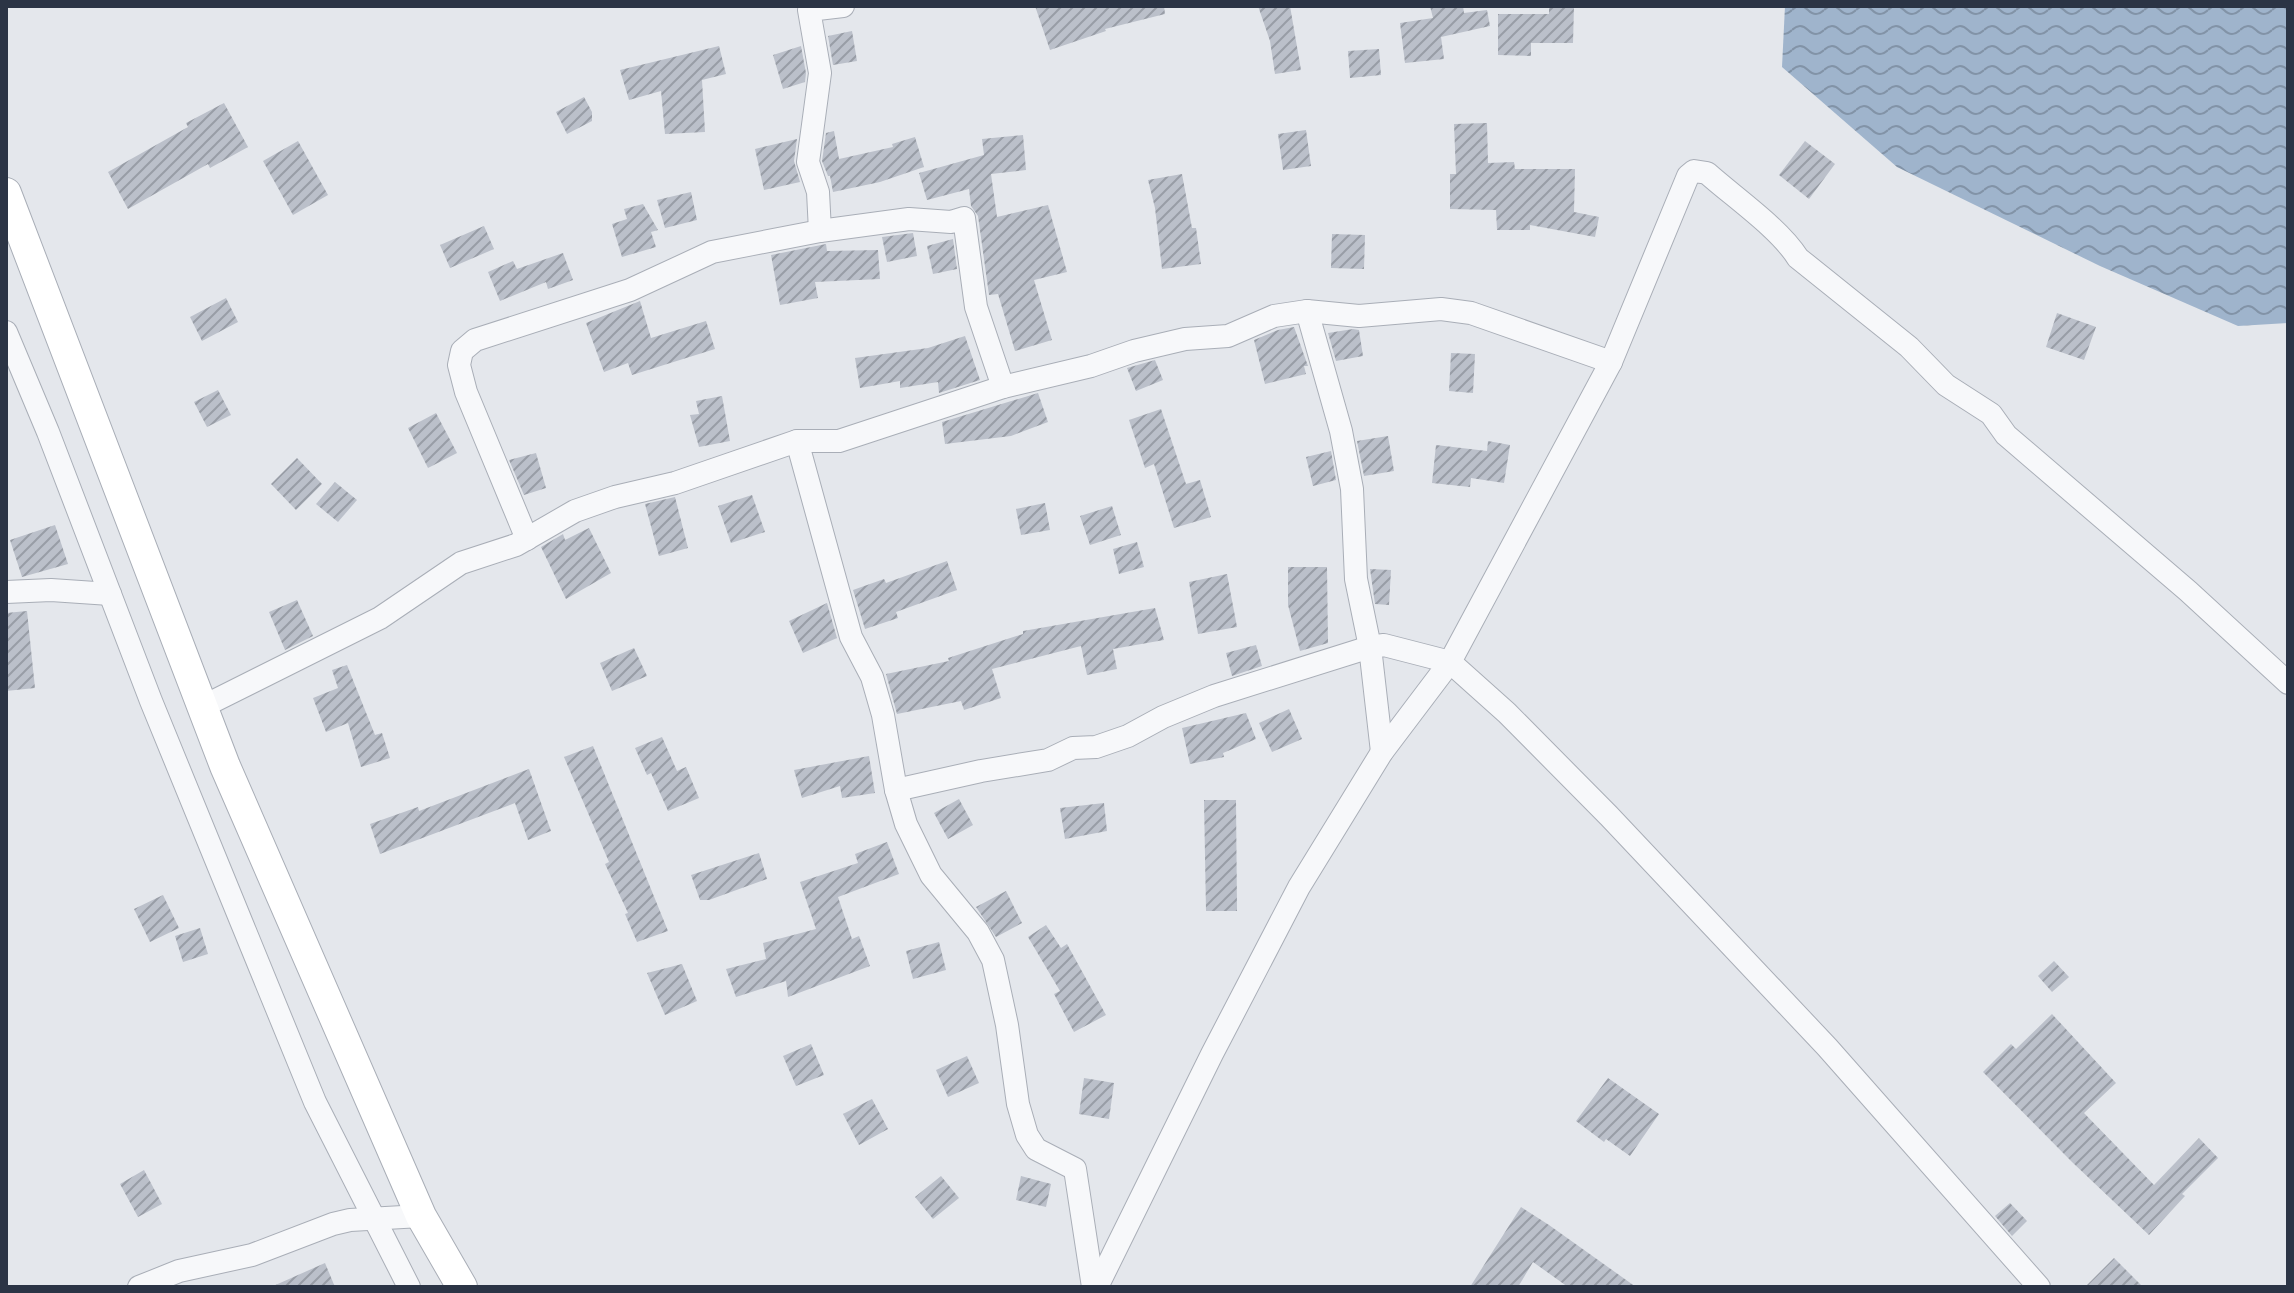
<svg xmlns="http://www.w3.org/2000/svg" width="2294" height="1293" font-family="'Fira Sans Condensed',sans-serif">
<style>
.water{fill:url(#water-waves)}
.building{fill:url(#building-hatch)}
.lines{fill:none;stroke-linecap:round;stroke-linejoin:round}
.minor-casing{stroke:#a9aeb7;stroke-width:24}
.secondary-casing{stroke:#a9aeb7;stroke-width:32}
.minor{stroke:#f7f8fa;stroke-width:22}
.secondary{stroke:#fff;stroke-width:30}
</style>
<defs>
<pattern id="water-waves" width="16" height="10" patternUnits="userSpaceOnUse" patternTransform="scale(2)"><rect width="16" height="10" fill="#9fb4cc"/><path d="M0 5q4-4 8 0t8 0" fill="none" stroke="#8293a7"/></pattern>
<pattern id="building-hatch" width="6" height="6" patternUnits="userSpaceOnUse" patternTransform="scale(2)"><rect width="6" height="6" fill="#bbc0ca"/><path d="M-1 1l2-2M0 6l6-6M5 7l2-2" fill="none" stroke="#989da6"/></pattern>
</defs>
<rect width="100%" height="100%" fill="#e4e7ec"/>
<!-- water -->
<path class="water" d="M1785 6H2288V323L2238 326 2100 266 1897 167 1782 67Z"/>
<!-- building -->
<g class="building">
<path d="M1035 6H1164L1165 14 1105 29 1106 31 1050 50Z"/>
<path d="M1258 6H1290L1301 70 1275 74 1270 41Z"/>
<path d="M1430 6H1463L1464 13 1487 10 1490 26 1441 37 1444 59 1405 63 1400 23 1433 18Z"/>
<path d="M1549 6H1574L1573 43H1531V56L1498 55V14H1549Z"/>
<path d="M852 31 857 61 833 65 828 36Z"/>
<path d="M719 46 726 74 702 80 705 132 665 134 661 91 629 100 620 70Z"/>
<path d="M801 46 806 73 805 82 783 89 773 55Z"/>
<path d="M1379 49 1381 75 1350 78 1348 51Z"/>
<path d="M584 97 592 112V121L567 134 556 112Z"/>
<path d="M224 103 248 147 210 168 208 164 128 209 108 172 188 127 186 123Z"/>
<path d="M1487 123 1488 163 1514 162 1515 169H1575L1574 212 1599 217 1595 237 1530 225V230H1497L1496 210 1450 209V174H1456L1454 124Z"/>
<path d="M1306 130 1311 166 1283 170 1278 134Z"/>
<path d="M834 131 839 159 893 147 892 144 915 137 924 167 880 182 833 192 830 176H828L822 161 826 133Z"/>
<path d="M1023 135 1026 170 991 174 997 217 1048 205 1067 272 1034 280 1052 340 1015 351 998 294 989 295 978 216 971 206 969 189 927 200 919 173 984 155 982 139Z"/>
<path d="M797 139 794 161 800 182 764 190 755 149Z"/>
<path d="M298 141 328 195 293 215 263 161Z"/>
<path d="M1805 141 1835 164 1809 199 1779 175Z"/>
<path d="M1182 174 1192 228H1196L1201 264 1162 269 1155 208 1148 180Z"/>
<path d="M691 192 697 220 665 228 657 200Z"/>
<path d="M643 204 658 230 651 232 656 247 622 257 612 224 627 219 624 209Z"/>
<path d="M484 226 494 249 450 268 440 245Z"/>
<path d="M913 233 917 256 887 262 882 237Z"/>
<path d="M1332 234 1365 235 1364 269 1331 268Z"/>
<path d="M953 239 957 269 933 274 927 246Z"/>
<path d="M826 244 827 251 878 250 880 279 815 282 818 298 780 305 771 255Z"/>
<path d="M563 253 573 280 548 289 546 282 500 301 488 272 513 261 517 269Z"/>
<path d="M226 298 238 322 202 341 190 317Z"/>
<path d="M640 301 651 338 706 321 715 349 632 375 628 363 604 372 586 323Z"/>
<path d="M2057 313 2096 327 2084 360 2046 347Z"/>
<path d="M1294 327 1308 366H1304L1306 374 1265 384 1254 340 1278 330Z"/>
<path d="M1353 329 1359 330 1363 356 1336 361 1328 333Z"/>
<path d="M965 336 980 380 939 393 938 382 900 388V381L860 388 855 358 928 348Z"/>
<path d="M1451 353 1475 354 1473 393 1449 391Z"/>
<path d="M1155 360 1163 380 1136 391 1127 368Z"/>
<path d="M218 390 231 415 207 427 194 402Z"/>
<path d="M1038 393 1048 422 1011 436 945 444 942 422Z"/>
<path d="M722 396 730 441 699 447 690 415 699 414 696 401Z"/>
<path d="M1161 409 1186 484 1200 480 1211 517 1174 528 1154 464 1145 468 1129 420Z"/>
<path d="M436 413 457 453 428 468 408 428Z"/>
<path d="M1388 436 1394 471 1364 476 1357 441Z"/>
<path d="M1488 441 1510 445 1504 483 1471 478 1470 487 1432 483 1436 445 1487 451Z"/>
<path d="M1331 451 1336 480 1313 486 1306 457Z"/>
<path d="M536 453 546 488 524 495 509 460Z"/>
<path d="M297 458 322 484 296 510 271 484Z"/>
<path d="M335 482 357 500 338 522 316 504Z"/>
<path d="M752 495 765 532 731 543 718 506Z"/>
<path d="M675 497 688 548 659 556 645 504Z"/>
<path d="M1045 503 1050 530 1021 535 1016 509Z"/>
<path d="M1112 506 1121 535 1090 545 1080 516Z"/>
<path d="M55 525 68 564 22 577 10 540Z"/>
<path d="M589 528 611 573 566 599 541 547 563 534 565 540Z"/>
<path d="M1137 542 1144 567 1119 574 1113 549Z"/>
<path d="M947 561 957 590 896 612 898 618 865 629 853 590 884 579 886 583Z"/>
<path d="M1288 567H1327L1328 643 1300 651 1288 605Z"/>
<path d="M1370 569 1391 570 1389 605 1375 604Z"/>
<path d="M1227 574 1237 627 1198 634 1189 582Z"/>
<path d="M297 600 313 636 285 650 269 612Z"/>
<path d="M827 603 837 638 803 653 789 621Z"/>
<path d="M1155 608 1164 640 1113 649 1117 669 1087 675 1081 646 992 669 1001 698 964 710 961 701 897 714 886 674 949 661 948 658 1023 634V631Z"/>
<path d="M27 611 35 688 6 691V613Z"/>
<path d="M1256 645 1262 666 1232 676 1226 653Z"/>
<path d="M634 648 647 676 612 691 600 663Z"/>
<path d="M347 665 375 735 382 733 390 758 361 767 348 723 326 732 313 698 338 688 332 670Z"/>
<path d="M1289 709 1302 739 1272 752 1259 723Z"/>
<path d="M1246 713 1256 739 1223 753 1224 757 1190 764 1182 728Z"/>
<path d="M662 737 677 771 686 767 699 798 668 811 651 773 647 775 635 748Z"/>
<path d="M593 746 668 931 637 942 625 914 628 913 605 864 609 862 564 757Z"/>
<path d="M869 756 875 793 842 798 840 786 802 798 794 770Z"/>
<path d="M529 769 551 831 528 840 515 803 380 854 370 824 418 807 419 811Z"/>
<path d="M959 799 973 825 948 839 934 813Z"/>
<path d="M1204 800H1236L1237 911H1206Z"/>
<path d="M1104 803 1107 831 1065 839 1060 808Z"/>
<path d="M887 842 899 874 838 897 852 939 859 936 870 966 788 997 786 981 736 997 726 969 766 959 763 943 816 929 800 882 858 863 855 854Z"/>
<path d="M759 853 767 879 709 900H700L691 875Z"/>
<path d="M1006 891 1022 923 996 937 976 907Z"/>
<path d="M163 895 179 928 150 942 134 909Z"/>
<path d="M1046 925 1061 948 1067 944 1106 1015 1074 1032 1054 994 1060 991 1028 937Z"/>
<path d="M200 928 208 954 183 962 175 936Z"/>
<path d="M939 942 946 970 913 979 906 951Z"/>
<path d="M2054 961 2069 977 2052 992 2038 976Z"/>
<path d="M682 964 697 1001 665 1015 647 973Z"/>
<path d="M2052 1014 2116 1083 2084 1113 2154 1185 2199 1138 2218 1158 2182 1194 2185 1196 2149 1235 2072 1162 1983 1072 2011 1044 2016 1049Z"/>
<path d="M811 1044 824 1075 796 1086 783 1056Z"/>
<path d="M967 1056 979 1083 948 1097 936 1070Z"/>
<path d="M1084 1078 1114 1083 1109 1119 1079 1114Z"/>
<path d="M1608 1078 1659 1114 1630 1156 1606 1139 1604 1142 1576 1121Z"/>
<path d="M872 1099 888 1129 859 1145 843 1114Z"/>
<path d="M144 1170 162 1204 138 1217 120 1184Z"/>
<path d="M941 1176 959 1198 933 1219 915 1197Z"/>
<path d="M1021 1176 1051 1184 1046 1207 1016 1200Z"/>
<path d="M2010 1203 2027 1221 2012 1236 1995 1216Z"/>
<path d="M1521 1207 1549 1225 1636 1287H1568L1533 1262 1518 1287H1470Z"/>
<path d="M2114 1258 2143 1287H2085Z"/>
<path d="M325 1263 335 1287H271Z"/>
</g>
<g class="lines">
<defs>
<g id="minor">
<path d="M820 231 818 192 808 162 820 73 809 10 843 6"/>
<path d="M1307 311 1341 431 1352 489 1356 579 1370 647 1382 752"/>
<path d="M6 332 48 432 151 701 315 1102 409 1287"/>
<path d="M797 441 851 637 872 677 883 715 896 790 906 824 931 875 978 932 993 960 1007 1025 1018 1104 1027 1135 1036 1149 1075 1169 1093 1287"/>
<path d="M527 539 466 392 459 365 462 351 475 340 630 290 712 252 820 231 909 219 951 222 964 218 976 307 1003 387"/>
<path d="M6 592 51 590 110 594"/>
<path d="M202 707 380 618 461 563 516 545 575 511 615 497 675 483 797 441H839L1003 387 1091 366 1134 351 1185 339 1228 336 1274 316 1307 311 1359 316 1441 309 1471 313 1611 362"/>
<path d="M896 790 981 771 1048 760 1073 748 1096 747 1128 736 1163 717 1214 696 1370 647 1384 645 1450 662 1507 713 1609 816 1827 1047 2039 1287"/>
<path d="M139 1287 179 1271 252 1255 333 1224 350 1220 421 1216"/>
<path d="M1097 1287 1212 1054 1299 887 1382 752 1450 662 1611 362 1688 176 1694 171 1707 173C1735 198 1779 228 1798 258L1909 347 1946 385 1991 414 2006 435 2188 591 2288 683"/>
</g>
<path id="secondary" d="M6 193 225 766 421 1216 462 1287"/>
</defs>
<!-- minor casing -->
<use href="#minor" class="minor-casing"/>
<!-- secondary casing -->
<use href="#secondary" class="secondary-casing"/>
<!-- minor -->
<use href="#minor" class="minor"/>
<!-- secondary -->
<use href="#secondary" class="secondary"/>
</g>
<!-- border -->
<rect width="2294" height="1293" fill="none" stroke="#2b3445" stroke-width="16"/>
</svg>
